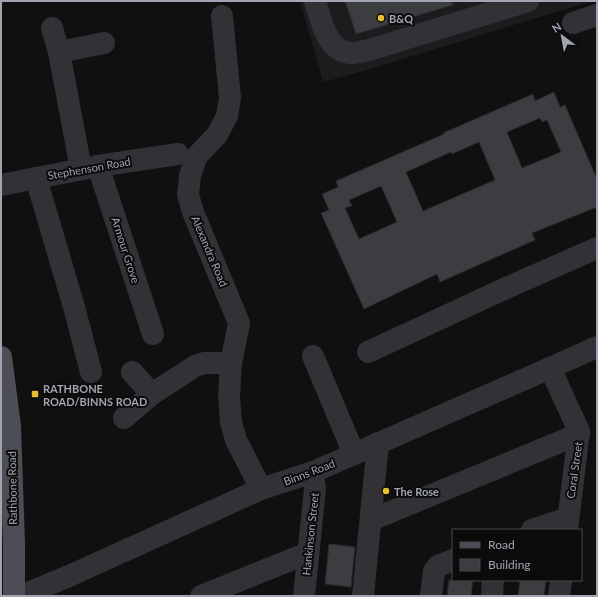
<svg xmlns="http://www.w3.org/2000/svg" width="598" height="597" font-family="Lato,sans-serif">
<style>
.built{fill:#1c1c1e}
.building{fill:#3c3d41;stroke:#2a2a2d;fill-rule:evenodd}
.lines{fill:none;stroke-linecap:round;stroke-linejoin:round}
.minor{stroke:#313136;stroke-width:22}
.major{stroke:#4d4e55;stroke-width:22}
.poi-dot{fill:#e7c031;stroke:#0b0b0c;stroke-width:1.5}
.labels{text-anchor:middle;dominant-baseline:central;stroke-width:4;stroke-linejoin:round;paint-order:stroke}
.poi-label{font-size:11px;font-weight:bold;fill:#a1a4b1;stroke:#0b0b0c;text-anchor:start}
.street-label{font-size:11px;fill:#a1a4b1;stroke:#0b0b0c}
</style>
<rect width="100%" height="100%" fill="#101011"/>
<!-- built -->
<path class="built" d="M300 1H592L367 70 323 82Z"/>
<!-- building -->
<g class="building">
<path d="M345 1H452L453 5 356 34Z"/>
<path d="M554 92 560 107 565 105 597 179V207L532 233 535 240 440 282 437 274 364 309 321 213 329 210 322 194 338 187 336 181 444 134 443 133 533 94 535 101ZM540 118 542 122 547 120 561 152 522 168 507 132ZM479 142 495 180 423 211 406 172 451 152 452 154ZM381 186 397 222 359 239 345 208 352 206 349 200Z"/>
<path d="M329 544 355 547 351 587 325 584Z"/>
<path d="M449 580H473L471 596H447Z"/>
<path d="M520 580H546L544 596H518Z"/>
</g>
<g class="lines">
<!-- minor -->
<g class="minor">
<path d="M315 1C321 19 326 51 350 53 357 53 363 51 369 50L528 1"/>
<path d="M222 16 230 98 227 116 217 135 197 156 190 175 188 195 193 212 239 323 231 363 229 396 231 422 236 440 261 489"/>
<path d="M573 23 597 15"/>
<path d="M52 28 59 52 81 169"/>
<path d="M59 52 104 43"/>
<path d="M98 166 153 334"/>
<path d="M36 178 74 307 91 372"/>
<path d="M1 185 98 166 178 154"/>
<path d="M368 352 504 289 597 248"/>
<path d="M313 356 354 454"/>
<path d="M550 368 579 431 567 530"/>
<path d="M132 372 152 394"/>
<path d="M124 418 152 394 195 366 204 363H231"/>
<path d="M371 520 579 434"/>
<path d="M532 530 568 518"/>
<path d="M21 596 69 576 261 489 313 472 354 454 550 368 597 347"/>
<path d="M201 596 308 553"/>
<path d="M304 596 315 489 313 472"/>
<path d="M363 596 378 443"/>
<path d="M431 596 434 571 438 566 453 560"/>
<path d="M492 596 493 580"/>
<path d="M559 596 561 580"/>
</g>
<!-- major -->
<path class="major" d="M1 357 10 426 14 543V596"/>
</g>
<!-- markers -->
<g class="poi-dot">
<circle cx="381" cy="18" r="4"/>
<rect x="31" y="390" width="8" height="8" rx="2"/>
<circle cx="386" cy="491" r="4"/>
</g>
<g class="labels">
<!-- poi labels -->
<g class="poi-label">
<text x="389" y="18">B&amp;Q</text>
<text x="43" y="388">RATHBONE<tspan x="43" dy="13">ROAD/BINNS ROAD</tspan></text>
<text x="394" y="491">The Rose</text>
</g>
<!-- street labels -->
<g class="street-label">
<text transform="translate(89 168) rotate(-10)">Stephenson Road</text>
<text transform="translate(126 250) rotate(72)">Armour Grove</text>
<text transform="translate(210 251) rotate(67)">Alexandra Road</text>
<text transform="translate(574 470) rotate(-82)">Coral Street</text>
<text transform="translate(309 472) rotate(-21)">Binns Road</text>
<text transform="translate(12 488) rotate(-91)">Rathbone Road</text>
<text transform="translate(310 534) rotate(-84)">Hankinson Street</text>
</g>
</g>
<!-- border -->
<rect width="598" height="597" fill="none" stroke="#a1a4b1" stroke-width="4"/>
<!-- legend -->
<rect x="452" y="529" width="130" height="52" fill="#0b0b0c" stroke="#47484e"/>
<rect x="460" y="542" width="20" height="6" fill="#4d4e55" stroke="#47484e"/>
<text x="488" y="549" font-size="12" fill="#a1a4b1">Road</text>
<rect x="460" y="559" width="20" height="12" fill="#3c3d41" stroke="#47484e"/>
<text x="488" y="569" font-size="12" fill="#a1a4b1">Building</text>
<!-- north arrow -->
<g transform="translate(562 36) rotate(328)" stroke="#0b0b0c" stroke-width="3" paint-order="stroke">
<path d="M0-3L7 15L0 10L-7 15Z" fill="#a1a4b1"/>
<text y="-6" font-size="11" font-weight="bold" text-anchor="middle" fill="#a1a4b1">N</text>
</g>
</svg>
